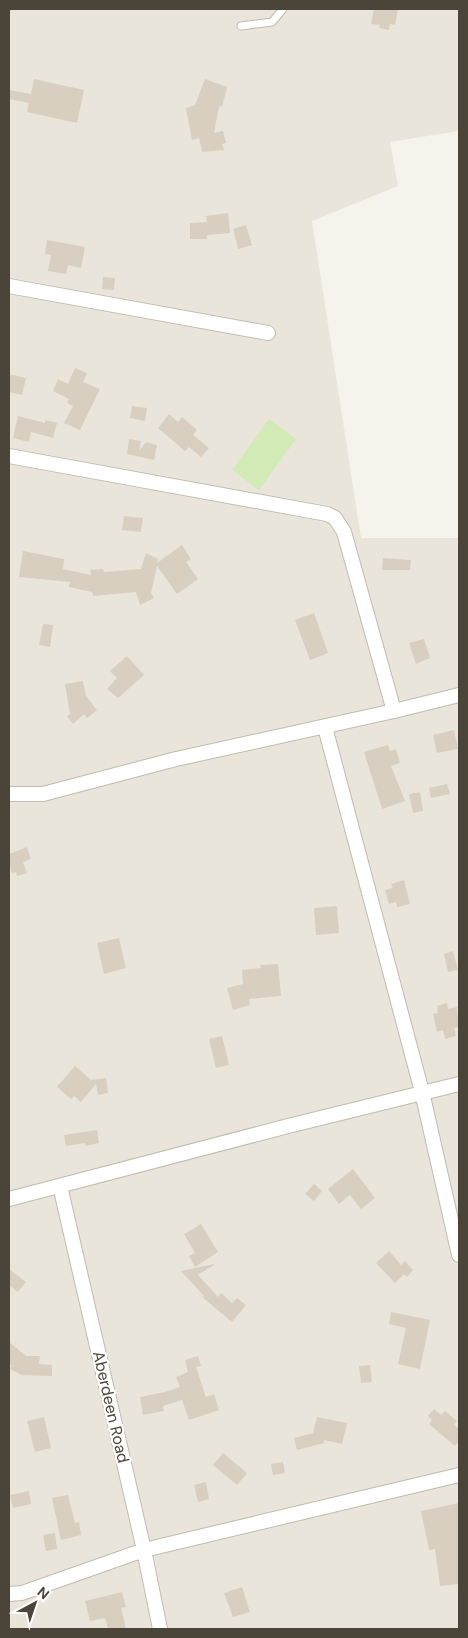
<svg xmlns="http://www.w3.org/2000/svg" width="468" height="1638" font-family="'DM Sans',sans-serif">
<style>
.residential{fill:#eae5da}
.green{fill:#d2eab5}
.building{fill:#d8cfc1}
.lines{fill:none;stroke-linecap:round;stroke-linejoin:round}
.lane-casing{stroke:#c2bbae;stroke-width:9}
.street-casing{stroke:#c2bbae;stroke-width:16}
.lane{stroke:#fff;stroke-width:7}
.street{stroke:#fff;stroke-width:14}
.labels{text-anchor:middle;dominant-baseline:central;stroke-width:4.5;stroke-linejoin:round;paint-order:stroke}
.street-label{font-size:16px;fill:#4b4439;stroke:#fff}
</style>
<rect width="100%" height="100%" fill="#f6f3ec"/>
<!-- residential -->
<path class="residential" d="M9 9H459V131L390 142 398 186 312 221 361 538H459V1629H9Z"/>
<!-- green -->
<path class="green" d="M269 419 296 439 259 490 232 470Z"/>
<!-- building -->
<g class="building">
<path d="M374 9H398L395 25 390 24 389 30 379 28 380 25 371 24Z"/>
<path d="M34 79 84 90 77 123 27 112 29 103 9 99V90L31 94Z"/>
<path d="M205 79 227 87 222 107 219 106 214 133 223 131 226 143 222 144 224 150 202 152 199 138 192 140 186 108 195 105Z"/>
<path d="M228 213 230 233 207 235V239H190V223L207 222 206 216Z"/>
<path d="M246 225 252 245 238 249 233 229Z"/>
<path d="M47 240 85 247 81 268 68 265 66 274 48 271 51 255 45 254Z"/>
<path d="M103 277 115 278 114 290 102 289Z"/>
<path d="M75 368 87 373 83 382 100 389 80 430 64 423 73 406 67 403 69 399 53 391 58 379 68 384Z"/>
<path d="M9 374 26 378 22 395 9 392Z"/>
<path d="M132 406 147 408 145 421 130 418Z"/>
<path d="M169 414 178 422 182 417 197 430 193 435 209 448 201 457 189 447 185 451 158 428Z"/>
<path d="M18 416 45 423V420L57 423 53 438 31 432 29 442 13 438Z"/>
<path d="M129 439 141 441 139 451 146 442 157 445 154 460 127 454Z"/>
<path d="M124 516 143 518 141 532 122 530Z"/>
<path d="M182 545 191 559 186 562 198 579 177 594 157 566 151 593 154 598 140 605 136 592 93 596 92 592 69 587 70 582 19 577 23 551 64 559 63 569 91 575 90 570 103 569 104 572 141 569 146 553 158 559 157 563Z"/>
<path d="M383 558 411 560 410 570H382Z"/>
<path d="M314 613 328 653 310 660 295 620Z"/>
<path d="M43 624 53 625 50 647 39 645Z"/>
<path d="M424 639 430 658 416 664 409 643Z"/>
<path d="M127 656 144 675 118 698 107 689 117 678 110 671Z"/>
<path d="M83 681 86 696 97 710 87 718 84 714 73 724 67 716 70 714 65 684Z"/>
<path d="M454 730 458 749 437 753 433 735Z"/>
<path d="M388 745 390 751 396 749 400 763 391 766 405 801 382 809 364 752Z"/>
<path d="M447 784 450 794 431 798 429 788Z"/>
<path d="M420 792 423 811 413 813 409 794Z"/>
<path d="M27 847 31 859 23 862 27 873 17 876 16 872 12 873 9 863V854Z"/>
<path d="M404 880 410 904 397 907 396 902 389 904 385 890 393 888 391 884Z"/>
<path d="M337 906 339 933 316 935 314 908Z"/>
<path d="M119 938 126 968 104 974 97 943Z"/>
<path d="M453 951 458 970 448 972 444 954Z"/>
<path d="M278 964 281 996 249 999 250 1005 233 1010 227 988 243 984 242 970 261 968 260 965Z"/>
<path d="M447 1003 448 1009 457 1007 459 1027 454 1028 456 1036 445 1039 443 1030 437 1032 433 1014 438 1013 437 1006Z"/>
<path d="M222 1036 229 1065 216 1068 209 1039Z"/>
<path d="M75 1066 91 1080 106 1078 108 1093 98 1095 96 1084 81 1102 74 1096 71 1099 57 1087Z"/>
<path d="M97 1130 99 1143 86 1146 85 1143 66 1146 64 1135Z"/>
<path d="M353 1169 375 1198 361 1209 350 1195 339 1204 328 1189Z"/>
<path d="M314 1184 322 1191 314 1201 305 1194Z"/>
<path d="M201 1224 218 1252 195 1267 189 1256 195 1253 184 1234Z"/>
<path d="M389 1251 401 1265 405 1261 413 1270 407 1277 404 1274 395 1283 376 1263Z"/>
<path d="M214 1264V1265L198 1275 218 1297 221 1293 232 1303 237 1298 246 1305 232 1322 202 1297 204 1296 181 1271Z"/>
<path d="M9 1269 26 1282 18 1292 9 1285Z"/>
<path d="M391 1312 430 1320 420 1369 398 1364 406 1328 389 1324Z"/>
<path d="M9 1342 26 1356H40L39 1364 52 1365V1376L22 1375 10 1369 12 1366 9 1363Z"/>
<path d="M198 1356 201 1366 196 1367 206 1397 214 1394 219 1410 189 1420 182 1400 163 1406 164 1411 143 1415 140 1397 165 1392 180 1387 176 1377 188 1372 185 1360Z"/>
<path d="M370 1365 372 1382 361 1383 359 1366Z"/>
<path d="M434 1409 441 1415 445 1411 457 1421 454 1425 459 1429V1441L455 1446 429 1424 432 1420 428 1416Z"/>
<path d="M44 1417 51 1448 35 1452 27 1421Z"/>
<path d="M317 1417 347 1423 342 1444 324 1440V1443L297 1450 294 1438 313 1433Z"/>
<path d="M223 1453 247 1473 237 1485 213 1465Z"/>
<path d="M283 1462 285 1473 273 1475 271 1464Z"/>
<path d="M206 1482 209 1499 198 1502 194 1485Z"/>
<path d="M29 1491 31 1504 13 1508 10 1495Z"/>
<path d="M68 1495 75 1523 79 1522 81 1535 61 1540 52 1498Z"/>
<path d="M459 1503V1584L440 1586 435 1549 429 1550 421 1511Z"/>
<path d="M55 1533 57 1549 46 1551 43 1535Z"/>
<path d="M242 1587 250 1612 233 1617 224 1593Z"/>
<path d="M122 1592 126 1607 121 1608 126 1628 108 1629 105 1618 90 1621 85 1601Z"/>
</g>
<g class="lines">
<defs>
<path id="lane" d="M241 26 272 22 283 9"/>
<g id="street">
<path d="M9 286 268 333"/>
<path d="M9 456 327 514 335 518 344 532 394 711"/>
<path d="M325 727 422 1092 459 1255"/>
<path d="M9 794H43L176 759 394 711 459 695"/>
<path d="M60 1186 144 1550 160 1629"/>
<path d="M9 1199 288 1126 459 1084"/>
<path d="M9 1594 22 1593 144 1550 459 1475"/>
</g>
</defs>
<!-- lane casing -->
<use href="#lane" class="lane-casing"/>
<!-- street casing -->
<use href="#street" class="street-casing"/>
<!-- lane -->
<use href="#lane" class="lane"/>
<!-- street -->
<use href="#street" class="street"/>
</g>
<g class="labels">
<!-- street labels -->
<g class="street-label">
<text transform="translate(111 1407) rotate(77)">Aberdeen Road</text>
</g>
</g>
<!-- border -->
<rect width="468" height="1638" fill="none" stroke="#4b4439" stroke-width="20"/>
<!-- north arrow -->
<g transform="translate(35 1603) rotate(40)" stroke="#ffffff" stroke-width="4" paint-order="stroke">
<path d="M0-4L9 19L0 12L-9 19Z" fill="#4b4439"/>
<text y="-8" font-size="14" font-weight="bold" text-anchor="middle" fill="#4b4439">N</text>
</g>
</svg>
